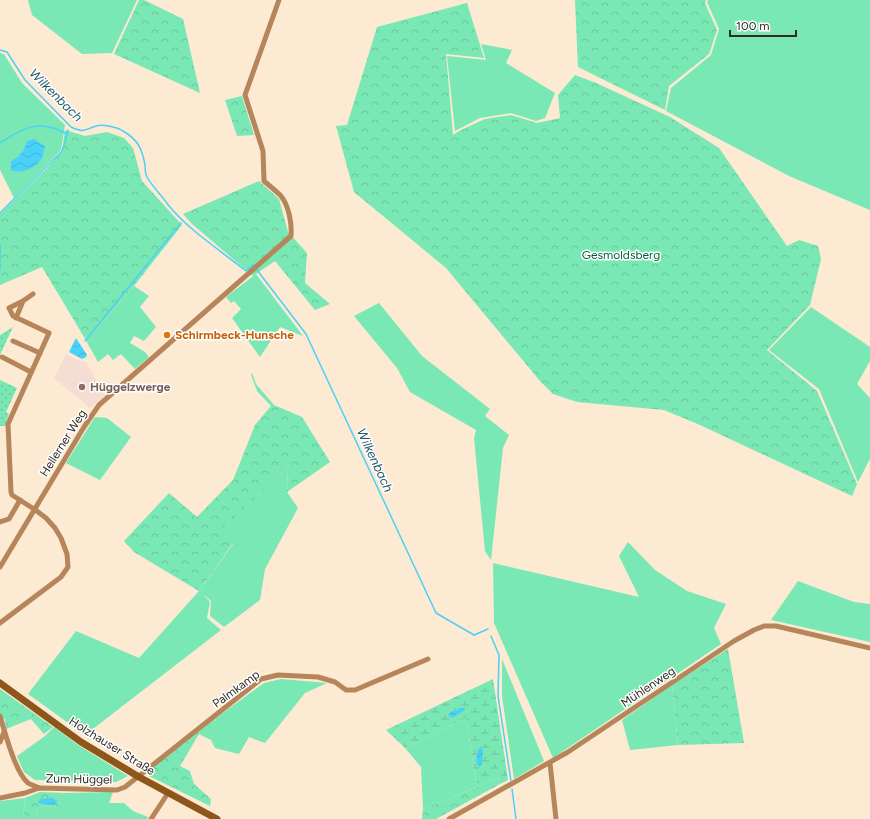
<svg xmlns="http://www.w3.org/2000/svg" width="870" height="819" font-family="Figtree,sans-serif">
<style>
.education{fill:#f5ddd3}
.grass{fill:#79e8b4}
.forest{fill:url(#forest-crowns)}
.wetland{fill:url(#wetland-marsh)}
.park{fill:url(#park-dots)}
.water{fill:url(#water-waves)}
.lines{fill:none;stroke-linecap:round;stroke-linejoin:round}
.stream{stroke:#49d1fa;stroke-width:1.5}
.street{stroke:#b68559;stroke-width:5}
.secondary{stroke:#8e561b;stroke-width:7}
.food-dot{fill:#e8710a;stroke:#fff;stroke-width:1.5}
.education-dot{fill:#8d6e63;stroke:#fff;stroke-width:1.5}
.labels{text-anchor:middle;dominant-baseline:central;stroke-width:3;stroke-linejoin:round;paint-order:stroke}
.park-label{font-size:12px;fill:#005f3e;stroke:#fff}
.food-label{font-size:12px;font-weight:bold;fill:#c56008;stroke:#fff;text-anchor:start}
.education-label{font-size:12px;font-weight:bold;fill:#785e54;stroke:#fff;text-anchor:start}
.street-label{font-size:12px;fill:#322b22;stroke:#fff}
.water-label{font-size:13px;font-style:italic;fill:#255b6c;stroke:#fff}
</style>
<defs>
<pattern id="forest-crowns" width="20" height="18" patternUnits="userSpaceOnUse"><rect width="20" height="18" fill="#79e8b4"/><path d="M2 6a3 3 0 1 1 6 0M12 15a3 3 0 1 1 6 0" fill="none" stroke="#69c79a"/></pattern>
<pattern id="wetland-marsh" width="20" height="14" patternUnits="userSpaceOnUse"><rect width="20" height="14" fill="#79e8b4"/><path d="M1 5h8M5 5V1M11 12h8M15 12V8" fill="none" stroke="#69c79a"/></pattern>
<pattern id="park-dots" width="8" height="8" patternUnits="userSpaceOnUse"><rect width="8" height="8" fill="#79e8b4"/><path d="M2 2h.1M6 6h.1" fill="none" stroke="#69c79a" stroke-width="1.8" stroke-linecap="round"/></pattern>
<pattern id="water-waves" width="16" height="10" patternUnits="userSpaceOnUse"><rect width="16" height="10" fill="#49d1fa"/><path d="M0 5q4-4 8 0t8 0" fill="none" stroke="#40b4d6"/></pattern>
</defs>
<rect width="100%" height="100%" fill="#fcead3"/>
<!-- education -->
<path class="education" d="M66 354 83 362 85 361 105 395 90 408 54 378Z"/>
<!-- grass -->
<g class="grass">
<path d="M28 0H137L112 53 82 54 32 15Z"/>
<path d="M708 0H870V210L789 176 666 111 671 88 711 55 719 29 707 2Z"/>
<path d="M481 44 512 50 506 63 555 93 545 118 536 121 511 113 480 118 455 131 447 56 486 60Z"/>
<path d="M0 53 4 54 22 83 65 125 61 150 14 198 0 170Z"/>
<path d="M256 274 303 336 280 327 260 357 232 318 241 309 234 301 231 303 226 297Z"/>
<path d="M134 286 149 296 140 307 156 327 144 341 134 336 130 343 145 352 149 357 135 369 121 354 113 360 108 354 98 362 84 337 88 338Z"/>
<path d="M379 303 422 356 490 409 485 416 509 435 503 448 491 560 485 551 474 438 476 430 410 392 397 368 354 316Z"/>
<path d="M811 307 870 347V361L857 384 870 398V459L858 482 819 389 769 350Z"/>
<path d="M252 373 256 384 274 405 271 406 257 391 251 375Z"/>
<path d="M95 417 107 418 131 437 100 480 66 463Z"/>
<path d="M288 467 287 492 298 508 265 569 260 600 224 627 210 616 211 601 203 594 210 602 207 618 221 630 85 735 28 694 76 631 139 658 199 591 233 544 217 532Z"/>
<path d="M628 542 655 570 687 591 726 604 714 628 721 644 553 758 494 623 493 563 639 597 619 556Z"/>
<path d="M798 581 854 602 870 604V642L771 620Z"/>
<path d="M502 659 544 761 514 779 502 696Z"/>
<path d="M281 679 327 683 305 693 265 743 249 737 239 754 215 748 211 740 216 718 264 683Z"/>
<path d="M672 685 678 745 630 750 622 720Z"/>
<path d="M466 718 477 787 423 809 421 767 405 748Z"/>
<path d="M54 727 78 745 128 776 116 782 35 780 24 772 17 756 45 736Z"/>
<path d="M113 792 109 803H124L133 811 148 817 147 819H36L37 807 59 806 64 793Z"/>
<path d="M25 798 23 819H0V801Z"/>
</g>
<!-- forest -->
<g class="forest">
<path d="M139 0H144L183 19 200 93 114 54Z"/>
<path d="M575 0H706L705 3 717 30 709 54 669 86 665 110 578 67Z"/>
<path d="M467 3 484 58 446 54 453 135 459 131 485 119 511 115 537 123 560 118 558 95 575 75 596 83 670 117 719 148 787 246 799 240 818 246 821 259 810 305 767 350 817 391 857 484 852 496 700 425 664 410 577 402 553 394 540 381 446 268 354 192 336 126 347 125 377 27Z"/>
<path d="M242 96 254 135 237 136 225 100Z"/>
<path d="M65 130 85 136 107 132 124 138 133 148 142 181 182 225 134 286 88 338 84 337 42 267 0 285V214L47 168 62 151Z"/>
<path d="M259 181 279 199 288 232 307 253 305 283 330 304 315 310 275 261 253 276 192 224 183 214Z"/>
<path d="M274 405 302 417 330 462 287 492 288 467 218 532 233 543 199 591 134 552 124 541 169 493 197 517 233 480 255 425 271 406Z"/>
<path d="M728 649 744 743 678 745 672 685Z"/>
<path d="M0 689 53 727 44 734 31 719 6 729 5 719 0 718Z"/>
<path d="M216 718 211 740 199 734 180 766 190 771 194 784 211 799 210 806 149 776 147 772Z"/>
<path d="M497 777 500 784 436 819H422L423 809 477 787Z"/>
<path d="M40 792 64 793 59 806 37 807 36 819H23L25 798Z"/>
</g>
<!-- wetland -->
<path class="wetland" d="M493 679 508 780 500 784 497 777 477 787 466 718 405 748 386 730Z"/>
<!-- park -->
<g class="park">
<path d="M13 327 0 355V335Z"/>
<path d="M0 380 17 388 6 412 9 414 6 422V426H0Z"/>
</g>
<!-- water -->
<g class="water">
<path d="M34 139 45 146C44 149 44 152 43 155 40 167 22 175 11 170V161C21 156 24 151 27 141Z"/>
<path d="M76 338 87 355 86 357 82 359 69 352Z"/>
<path d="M459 708H465V710L452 718 448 715 451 712 456 711Z"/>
<path d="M481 747 483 751 482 764 480 766 477 765C476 760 477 753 479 748Z"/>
<path d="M53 798 57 801 56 804 46 805 38 803 40 799Z"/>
</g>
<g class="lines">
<!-- stream -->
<g class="stream">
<path d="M0 50 7 52 25 80 71 127C84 133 84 130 96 126 103 124 117 127 123 131 138 140 142 148 145 165 145 168 145 173 147 177 152 186 163 197 169 206 190 231 220 250 246 271L253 265"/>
<path d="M0 143C24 127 40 119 67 134"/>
<path d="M0 213 62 151 65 142 68 130"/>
<path d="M0 245V269"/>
<path d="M257 270 306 334 436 613 474 635 488 629"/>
<path d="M85 341 181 223"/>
<path d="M491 636 499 655 498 696 511 781"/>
<path d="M512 789 516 819"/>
</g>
<!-- street -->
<g class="street">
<path d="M16 318 23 301 33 294"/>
<path d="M13 341 40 353"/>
<path d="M2 357 31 372"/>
<path d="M0 522 9 519 20 500"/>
<path d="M0 567 84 427 99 405 291 236C292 224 289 206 281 196 276 191 270 186 264 181L263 151 245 95 279 0"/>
<path d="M0 623 61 577 68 567 67 554 61 538 55 528 46 518 34 509 12 495 11 492 8 424 49 333 13 316 9 308 23 301"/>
<path d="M0 716C5 732 15 772 28 783 31 785 36 786 39 788"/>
<path d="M0 742 4 732"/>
<path d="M550 763 556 819"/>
<path d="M0 798 25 793 39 788 117 790 125 787 261 679 278 675 318 677 335 682 346 690H355L428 659"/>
<path d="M151 819 168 793"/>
<path d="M449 819 568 752 734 641 754 630 764 626H776L870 648"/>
</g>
<!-- secondary -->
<path class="secondary" d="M0 683 81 742 139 777 217 819"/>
</g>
<!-- markers -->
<circle class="food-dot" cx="167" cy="335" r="4"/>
<circle class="education-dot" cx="82" cy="387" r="4"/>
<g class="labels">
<!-- park labels -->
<g class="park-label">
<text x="621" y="255">Gesmoldsberg</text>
</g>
<!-- food labels -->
<g class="food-label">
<text x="175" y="335">Schirmbeck-Hunsche</text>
</g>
<!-- education labels -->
<g class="education-label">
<text x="90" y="387">Hüggelzwerge</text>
</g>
<!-- street labels -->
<g class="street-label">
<text transform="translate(63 443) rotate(-58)">Hellerner Weg</text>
<text transform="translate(648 687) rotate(-34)">Mühlenweg</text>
<text transform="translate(236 689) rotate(-36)">Palmkamp</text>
<text transform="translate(112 746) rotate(32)">Holzhauser Straße</text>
<text transform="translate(79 779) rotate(1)">Zum Hüggel</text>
</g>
<!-- water labels -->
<g class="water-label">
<text transform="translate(56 95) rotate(45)">Wilkenbach</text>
<text transform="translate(375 460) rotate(65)">Wilkenbach</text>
</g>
</g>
<!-- scale -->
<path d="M730 30v6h66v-6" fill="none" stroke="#322b22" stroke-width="2"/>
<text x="736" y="30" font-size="12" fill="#322b22" stroke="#ffffff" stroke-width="3" paint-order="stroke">100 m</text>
</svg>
